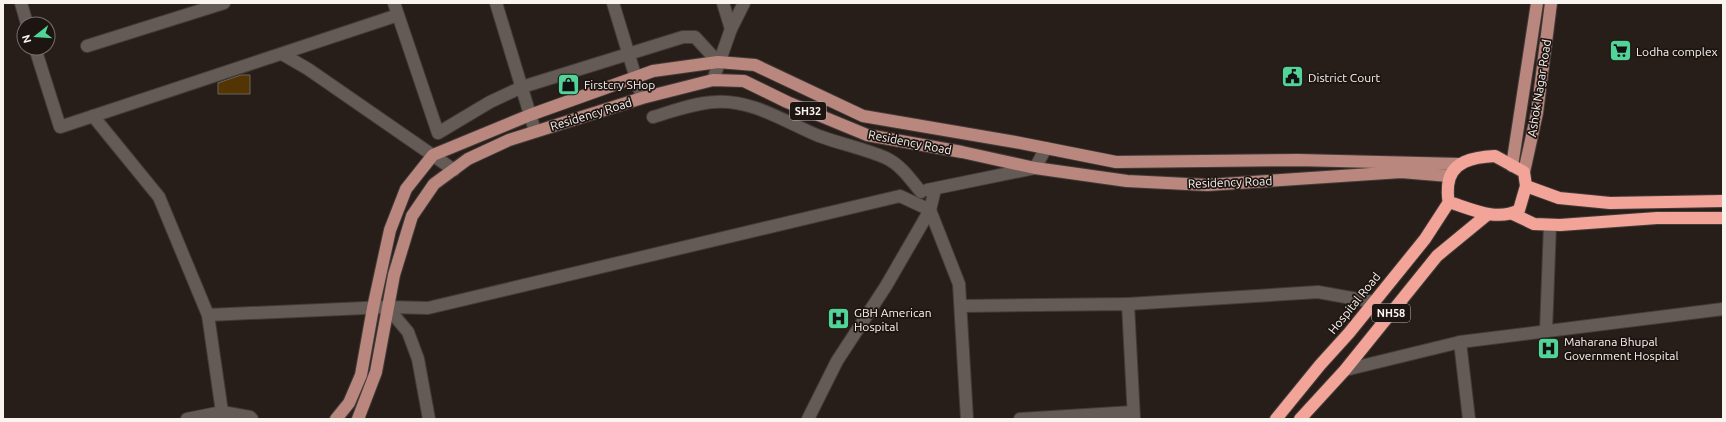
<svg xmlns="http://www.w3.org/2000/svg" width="1726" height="422" font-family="Ubuntu,sans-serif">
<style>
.building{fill:#533504;stroke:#6b655c}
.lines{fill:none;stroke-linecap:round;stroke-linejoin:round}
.minor-casing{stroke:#433c39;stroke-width:14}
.major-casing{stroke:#433c39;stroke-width:14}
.highway-casing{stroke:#433c39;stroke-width:14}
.minor{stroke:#655b56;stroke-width:12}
.major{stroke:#ba877e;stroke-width:12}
.highway{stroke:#f3a498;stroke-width:12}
.labels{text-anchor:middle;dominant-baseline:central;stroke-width:3.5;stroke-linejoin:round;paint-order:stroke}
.shield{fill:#1d1511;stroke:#b8b1ad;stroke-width:1}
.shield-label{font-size:11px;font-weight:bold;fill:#faf4f0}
.poi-label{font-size:12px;fill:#faf4f0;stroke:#1d1511;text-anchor:start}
.street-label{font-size:12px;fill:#faf4f0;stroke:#1d1511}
</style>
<rect width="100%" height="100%" fill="#271e1a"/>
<!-- building -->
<path class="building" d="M241 75H250V94H218V83Z"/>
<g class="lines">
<defs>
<g id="minor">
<path d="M21 3 27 24"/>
<path d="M394 3 438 133 490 102 522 87 683 37H695L718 62"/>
<path d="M496 3 535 131"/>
<path d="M613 3 642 98"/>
<path d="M723 3 731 29"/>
<path d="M87 46 224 3"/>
<path d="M35 48 60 127 398 15"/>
<path d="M282 54 308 69 454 170"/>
<path d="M713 80 731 29 744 3"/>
<path d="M93 116 159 197 208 315 222 412"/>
<path d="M653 117C673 111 694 103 715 102 752 99 787 123 819 136 841 144 865 149 886 158 901 165 911 180 921 192"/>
<path d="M927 190 1035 168 1046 148"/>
<path d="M1128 304 1318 292 1374 302"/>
<path d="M961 306 1128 304 1134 419"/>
<path d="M387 307 408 332 418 359 429 419"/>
<path d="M208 315 387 307 428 308 900 196 930 210 959 284 967 419"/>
<path d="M1546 331 1550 225"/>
<path d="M1460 342 1723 309"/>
<path d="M1345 370 1460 342 1469 419"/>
<path d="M187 419 222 412 250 417 252 419"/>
<path d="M808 419 837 361 886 286 930 210 935 189"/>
<path d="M1020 419 1133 412"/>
</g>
<g id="major">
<path d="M1512 166 1537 3"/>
<path d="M1524 172 1537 113 1551 3"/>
<path d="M336 419 349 403 361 375 373 308 390 230 406 189 433 155 530 115 653 71 718 62 755 65 863 116 1015 142 1116 162 1298 160 1460 164"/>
<path d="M358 419 376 372 394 275 412 216 434 184 468 159 509 140 642 98 713 80 744 81 787 102 867 135 962 152 1035 168 1127 181 1207 185 1401 172 1449 176"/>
</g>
<g id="highway">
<path d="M1495 156 1524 172 1526 186 1519 210C1497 222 1471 209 1449 202 1447 196 1448 192 1448 186 1450 161 1474 157 1495 156Z"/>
<path d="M1526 186 1559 198 1610 203 1723 201"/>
<path d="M1513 214 1534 224 1560 225 1657 218H1723"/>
<path d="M1276 419 1320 365 1349 333 1425 239 1449 202"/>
<path d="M1300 419 1345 370 1437 256 1488 214"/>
</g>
</defs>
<!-- minor casing -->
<use href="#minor" class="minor-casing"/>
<!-- major casing -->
<use href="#major" class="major-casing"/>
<!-- highway casing -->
<use href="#highway" class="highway-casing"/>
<!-- minor -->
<use href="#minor" class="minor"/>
<!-- major -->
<use href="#major" class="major"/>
<!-- highway -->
<use href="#highway" class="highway"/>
</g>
<!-- icons -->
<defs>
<symbol id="supermarket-square" viewBox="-11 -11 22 22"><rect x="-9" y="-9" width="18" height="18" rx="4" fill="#52d397" stroke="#1d1511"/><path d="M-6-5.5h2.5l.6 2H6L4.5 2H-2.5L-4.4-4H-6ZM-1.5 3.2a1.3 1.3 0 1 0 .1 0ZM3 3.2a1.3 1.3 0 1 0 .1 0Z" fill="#111"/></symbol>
<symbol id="civic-square" viewBox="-11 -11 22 22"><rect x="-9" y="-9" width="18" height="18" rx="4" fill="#52d397" stroke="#1d1511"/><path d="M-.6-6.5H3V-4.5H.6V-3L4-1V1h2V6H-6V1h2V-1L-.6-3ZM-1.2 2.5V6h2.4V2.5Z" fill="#111"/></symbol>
<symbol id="shop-square" viewBox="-11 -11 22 22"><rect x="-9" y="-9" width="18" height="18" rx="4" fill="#52d397" stroke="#1d1511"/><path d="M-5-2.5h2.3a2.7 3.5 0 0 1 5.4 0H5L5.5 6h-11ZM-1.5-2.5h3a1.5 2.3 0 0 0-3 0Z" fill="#111"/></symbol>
<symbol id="hospital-square" viewBox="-11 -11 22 22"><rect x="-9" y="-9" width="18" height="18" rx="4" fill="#52d397" stroke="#1d1511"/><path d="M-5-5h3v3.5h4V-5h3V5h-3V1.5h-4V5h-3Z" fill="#111"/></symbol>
</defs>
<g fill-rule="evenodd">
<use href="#supermarket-square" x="1608" y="38" width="25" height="25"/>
<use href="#civic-square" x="1280" y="64" width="25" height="25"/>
<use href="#shop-square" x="556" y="72" width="25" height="25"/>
<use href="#hospital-square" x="826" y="306" width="25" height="25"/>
<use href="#hospital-square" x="1536" y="336" width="25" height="25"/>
</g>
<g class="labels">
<!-- shield labels -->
<g class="shield">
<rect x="790" y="102" width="36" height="18" rx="3"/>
<rect x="1372" y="304" width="38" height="18" rx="3"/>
</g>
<g class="shield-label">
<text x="808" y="111">SH32</text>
<text x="1391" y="313">NH58</text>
</g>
<!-- poi labels -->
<g class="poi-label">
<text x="1636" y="51">Lodha complex</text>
<text x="1308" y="77">District Court</text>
<text x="584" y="84">Firstcry SHop</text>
<text x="854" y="312">GBH American<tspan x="854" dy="14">Hospital</tspan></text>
<text x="1564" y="341">Maharana Bhupal<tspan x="1564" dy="14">Government Hospital</tspan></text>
</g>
<!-- street labels -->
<g class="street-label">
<text transform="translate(1539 88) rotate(-81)">Ashok Nagar Road</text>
<text transform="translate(591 114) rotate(-17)">Residency Road</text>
<text transform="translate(910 142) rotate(11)">Residency Road</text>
<text transform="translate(1230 182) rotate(-2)">Residency Road</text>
<text transform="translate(1354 303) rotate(-51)">Hospital Road</text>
</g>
</g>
<!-- border -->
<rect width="1726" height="422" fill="none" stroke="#faf4f0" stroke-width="8"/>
<!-- north arrow -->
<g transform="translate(36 36) rotate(253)"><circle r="19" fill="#1d1511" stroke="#756e6a"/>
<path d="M0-3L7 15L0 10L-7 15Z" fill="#52d397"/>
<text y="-6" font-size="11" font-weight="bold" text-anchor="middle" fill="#faf4f0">N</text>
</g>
</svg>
